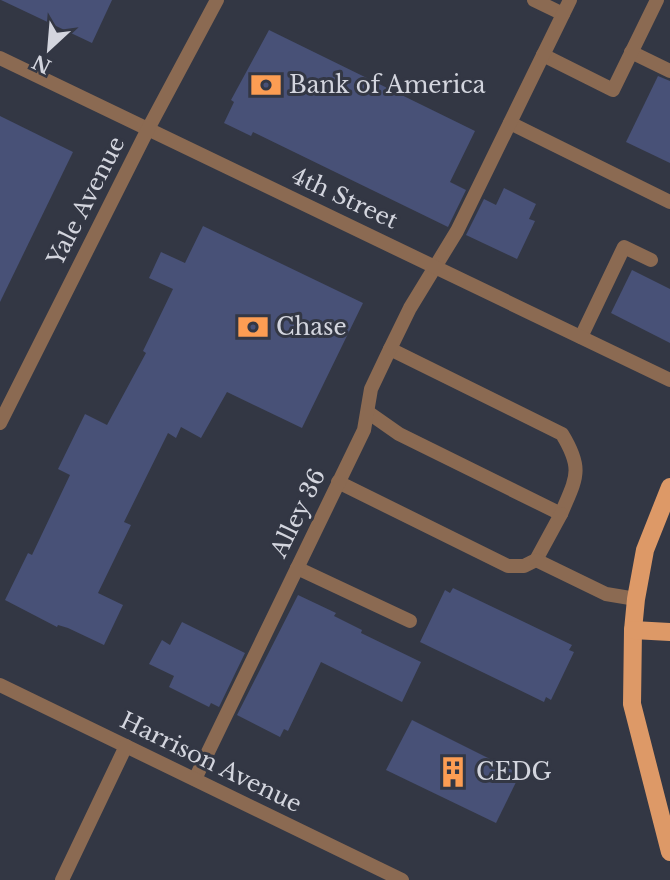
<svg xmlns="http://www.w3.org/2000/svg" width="670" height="880" font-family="'Libre Baskerville',serif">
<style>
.building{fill:#485177}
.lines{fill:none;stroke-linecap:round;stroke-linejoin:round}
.service{stroke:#8b6a52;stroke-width:14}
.minor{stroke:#8b6a52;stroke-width:14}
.primary{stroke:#dd9967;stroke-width:18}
.labels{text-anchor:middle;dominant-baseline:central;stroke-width:6;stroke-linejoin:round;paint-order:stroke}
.poi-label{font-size:23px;fill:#d3d5de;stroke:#333744;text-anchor:start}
.street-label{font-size:23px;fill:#d3d5de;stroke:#333744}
</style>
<rect width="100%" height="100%" fill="#333744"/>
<!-- building -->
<g class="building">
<path d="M1 0H112L92 43Z"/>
<path d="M269 30 475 131 450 182 466 190 448 227 253 132 251 136 224 123 234 102 231 100Z"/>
<path d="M658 76 670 81V163L626 142Z"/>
<path d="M0 116 73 152 0 302Z"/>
<path d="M504 188 536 204 529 219 535 221 517 259 466 235 484 199 496 205Z"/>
<path d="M203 226 363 303 302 428 227 392 201 438 181 427 176 438 168 433 124 522 131 525 98 593 123 605 104 645 68 628 58 625 57 627 5 600 28 553 32 555 70 475 58 469 85 414 107 425 146 353 143 351 173 289 149 278 161 252 185 263Z"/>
<path d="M632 270 670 289V343L611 313Z"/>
<path d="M453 588 572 645 569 650 574 652 551 700 546 697 544 702 420 642 445 590 450 593Z"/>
<path d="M298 595 336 613 334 616 362 630 361 633 421 662 402 702 321 662 288 731 284 729 280 737 237 715Z"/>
<path d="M182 622 245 653 219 707 211 703 209 707 169 687 174 676 149 664 162 640 170 645Z"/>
<path d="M412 720 520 774 496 823 386 770Z"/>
</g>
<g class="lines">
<!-- service -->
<g class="service">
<path d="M534 0 563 14"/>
<path d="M631 52 670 71"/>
<path d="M543 55 613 90 657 0"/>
<path d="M510 123 670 202"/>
<path d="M581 337 624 247 651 260"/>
<path d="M369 413 399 434 561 514C576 478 584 470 562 434L390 349"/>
<path d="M338 482 508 566H524L536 560 561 514"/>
<path d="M536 560 606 594 636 599"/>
<path d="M297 568 410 621"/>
<path d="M195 779 364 430 371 389 390 349 410 308 457 231 570 0"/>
</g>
<!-- minor -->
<g class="minor">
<path d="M0 58 670 380"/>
<path d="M0 423 148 129 217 0"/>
<path d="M0 685 402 880"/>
<path d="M62 880 126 746"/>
</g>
<!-- primary -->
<g class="primary">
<path d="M670 487 645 550 636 599 633 630 632 704 670 852"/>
<path d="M633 630 670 632"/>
</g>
</g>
<!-- icons -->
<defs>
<symbol id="bank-bare" viewBox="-9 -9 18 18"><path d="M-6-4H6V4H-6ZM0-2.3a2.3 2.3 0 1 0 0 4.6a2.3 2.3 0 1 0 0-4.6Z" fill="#fc9d53" stroke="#333744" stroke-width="2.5" paint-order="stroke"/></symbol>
<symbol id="building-bare" viewBox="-9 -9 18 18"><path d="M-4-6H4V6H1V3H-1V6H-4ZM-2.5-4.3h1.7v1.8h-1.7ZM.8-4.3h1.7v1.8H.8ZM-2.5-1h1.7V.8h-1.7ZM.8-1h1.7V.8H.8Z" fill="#fc9d53" stroke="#333744" stroke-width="2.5" paint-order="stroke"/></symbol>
</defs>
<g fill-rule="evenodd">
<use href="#bank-bare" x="244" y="63" width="44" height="44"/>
<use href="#bank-bare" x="231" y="305" width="44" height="44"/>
<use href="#building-bare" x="431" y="750" width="44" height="44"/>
</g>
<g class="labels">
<!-- poi labels -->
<g class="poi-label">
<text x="289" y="85">Bank of America</text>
<text x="276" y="327">Chase</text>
<text x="476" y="772">CEDG</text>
</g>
<!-- street labels -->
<g class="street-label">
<text transform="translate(345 198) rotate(25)">4th Street</text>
<text transform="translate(86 201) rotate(-63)">Yale Avenue</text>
<text transform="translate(298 513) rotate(-64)">Alley 36</text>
<text transform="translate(211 762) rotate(26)">Harrison Avenue</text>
</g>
</g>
<!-- north arrow -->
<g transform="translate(49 49) rotate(206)" stroke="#333744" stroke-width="5" paint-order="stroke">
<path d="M0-5L12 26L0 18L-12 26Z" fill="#d3d5de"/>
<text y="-10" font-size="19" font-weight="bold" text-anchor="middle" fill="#d3d5de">N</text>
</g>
</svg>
